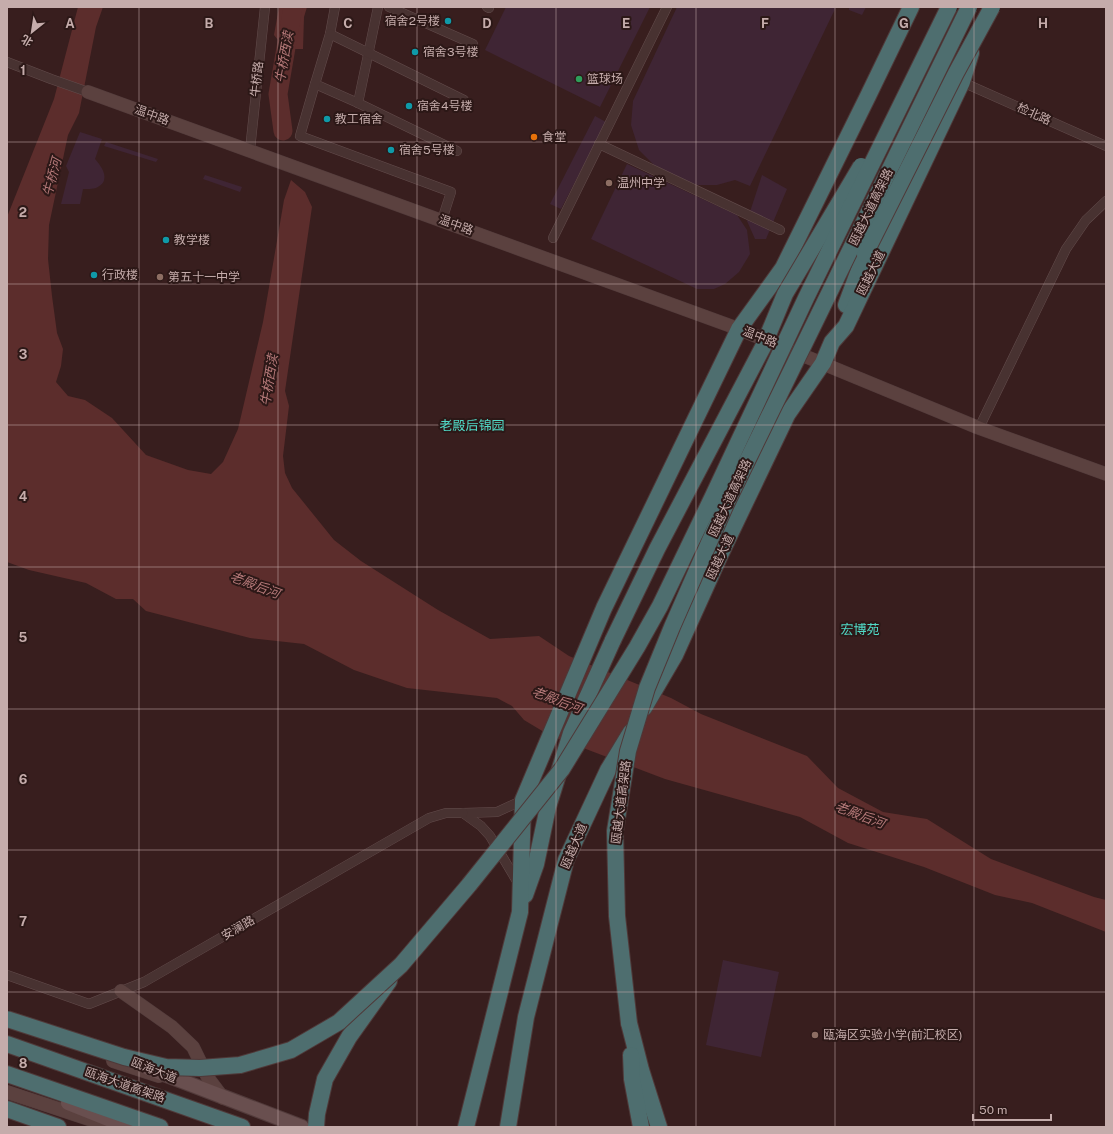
<svg xmlns="http://www.w3.org/2000/svg" width="1113" height="1134" font-family="'Public Sans','Noto Sans SC',sans-serif">
<style>
.green{fill:#3f2534}
.water{fill:#5c2d2c}
.lines{fill:none;stroke-linecap:round;stroke-linejoin:round}
.river{stroke:#5c2d2c;stroke-width:19}
.street-casing{stroke:#634c4c;stroke-width:10}
.secondary-casing{stroke:#523b3b;stroke-width:14}
.primary-casing{stroke:#523b3b;stroke-width:16}
.highway-casing{stroke:#4f3939;stroke-width:18}
.street{stroke:#483231;stroke-width:9}
.secondary{stroke:#5b413f;stroke-width:13}
.primary{stroke:#694f4f;stroke-width:14}
.highway{stroke:#4e6e6f;stroke-width:16}
.highway-bridge-casing{stroke:#4f3939;stroke-width:18;stroke-linecap:butt}
.highway-bridge{stroke:#4e6e6f;stroke-width:16}
.grid{fill:none;stroke:#c5acab;stroke-width:1;stroke-opacity:0.55}
.culture-dot{fill:#0f9aa8;stroke:#2c1817;stroke-width:1.5}
.leisure-dot{fill:#2e9e5b;stroke:#2c1817;stroke-width:1.5}
.food-dot{fill:#e8710a;stroke:#2c1817;stroke-width:1.5}
.education-dot{fill:#8d6e63;stroke:#2c1817;stroke-width:1.5}
.labels{text-anchor:middle;dominant-baseline:central;stroke-width:4;stroke-linejoin:round;paint-order:stroke}
.poi-label{font-size:12px;fill:#c5acab;stroke:#2c1817;text-anchor:start}
.street-label{font-size:12px;fill:#c5acab;stroke:#2c1817}
.water-label{font-size:13px;font-style:italic;fill:#b57979;stroke:#2c1817}
.neighbourhood-label{font-size:13px;fill:#51dac7;stroke:#2c1817}
.grid-label{font-size:13px;text-anchor:middle;font-weight:bold;fill:#c5acab;stroke:#2c1817;stroke-width:4;stroke-linejoin:round;paint-order:stroke}
</style>
<rect width="100%" height="100%" fill="#381e1e"/>
<!-- green -->
<g class="green">
<path d="M506 7H650L600 107 485 50Z"/>
<path d="M677 7H836L750 186 735 180 717 185H698L676 179 656 167 639 150 631 125 633 101Z"/>
<path d="M849 7H866L862 15 849 10Z"/>
<path d="M595 116 606 122 561 209 550 204Z"/>
<path d="M80 132 102 139 95 159C102 167 112 181 96 188 93 189 87 189 83 189L80 204H61L69 172 66 166Z"/>
<path d="M106 142 158 159 156 162 104 146Z"/>
<path d="M627 164 737 215 747 230 750 254 739 272 725 284 714 289H697L591 239Z"/>
<path d="M205 175 242 187 240 192 203 179Z"/>
<path d="M762 175 787 189 766 239H755L747 221Z"/>
<path d="M723 960 779 972 761 1057 706 1045Z"/>
</g>
<!-- water -->
<g class="water">
<path d="M78 7H103L96 27 79 113 68 135 49 225 48 259 52 296 57 333 63 349 61 366 56 382 68 396 85 400 112 418 146 455 188 470 211 474 223 462 238 429 263 322 284 200 291 180 305 192 312 207 285 391 289 406 283 456 285 473 292 488 334 540 361 561 438 610 490 639 539 636 569 656 671 698 701 714 807 756 838 788 883 812 927 819 991 859 1094 897 1106 900V932L1032 903 995 895 924 867 848 843 800 817 665 779 549 735 524 720 512 706 497 698 407 688 354 670 304 644 250 638 146 611 133 599H116L86 583 29 570 7 562V217L54 99Z"/>
<path d="M279 7H307L304 17 303 49H285L274 35Z"/>
</g>
<g class="lines">
<!-- river -->
<path class="river" d="M283 131 278 94 293 7"/>
<defs>
<g id="street">
<path d="M389 7 473 44"/>
<path d="M487 7 489 8"/>
<path d="M330 34 335 7"/>
<path d="M7 62 51 79 88 92"/>
<path d="M962 82 1106 146"/>
<path d="M315 84 358 103 457 151"/>
<path d="M358 103 378 7"/>
<path d="M599 144 780 230"/>
<path d="M250 150 265 7"/>
<path d="M442 220 451 192 300 136 315 84 330 34 464 100"/>
<path d="M553 238 667 7"/>
<path d="M979 428 1066 249 1086 220 1106 201"/>
<path d="M518 883 490 836 481 826 463 813 497 812 523 800"/>
<path d="M7 975 89 1004 144 982 429 818 446 813H463"/>
</g>
<g id="secondary">
<path d="M88 92 739 329 979 428 1106 474"/>
<path d="M121 991 172 1027 193 1047 208 1078 223 1098"/>
<path d="M113 1061 159 1076"/>
<path d="M7 1092 104 1124"/>
</g>
<g id="primary">
<path d="M148 1068 302 1127"/>
<path d="M68 1103 128 1127"/>
</g>
<g id="highway">
<path d="M846 305 865 254"/>
<path d="M644 708 675 655 721 553 787 415 823 363 832 342 846 326 962 82 971 53"/>
<path d="M525 895 536 864 548 807 571 733 613 640"/>
<path d="M629 1023 641 1070 659 1127"/>
<path d="M7 1044 242 1127"/>
<path d="M631 1055 632 1079 641 1127"/>
<path d="M7 1074 160 1127"/>
<path d="M7 1109 58 1127"/>
<path d="M316 1127 317 1114 325 1079 349 1037 389 981"/>
<path d="M466 1127 520 912 523 800 604 608 739 329 783 268 868 96 911 7"/>
<path d="M508 1127 526 1017 566 860 608 770 631 732"/>
</g>
</defs>
<!-- street casing -->
<use href="#street" class="street-casing"/>
<!-- secondary casing -->
<use href="#secondary" class="secondary-casing"/>
<!-- primary casing -->
<use href="#primary" class="primary-casing"/>
<!-- highway casing -->
<use href="#highway" class="highway-casing"/>
<!-- street -->
<use href="#street" class="street"/>
<!-- secondary -->
<use href="#secondary" class="secondary"/>
<!-- primary -->
<use href="#primary" class="primary"/>
<!-- highway -->
<use href="#highway" class="highway"/>
<defs>
<g id="highway-bridge">
<path d="M865 254 956 73 992 7"/>
<path d="M613 640 657 549 763 347 785 294 861 166"/>
<path d="M7 1019 124 1057 166 1067 200 1068 240 1065 291 1050 339 1022 401 965 469 885 562 769 637 647 660 606 713 496 806 298 949 7"/>
<path d="M629 1023 617 916 615 831 628 751 647 688 672 627 726 504 969 7"/>
</g>
</defs>
<!-- highway-bridge casing -->
<use href="#highway-bridge" class="highway-bridge-casing"/>
<!-- highway-bridge -->
<use href="#highway-bridge" class="highway-bridge"/>
</g>
<!-- grid -->
<path class="grid" d="M139 7V1127M278 7V1127M417 7V1127M556 7V1127M696 7V1127M835 7V1127M974 7V1127M7 142H1106M7 284H1106M7 425H1106M7 567H1106M7 709H1106M7 850H1106M7 992H1106"/>
<!-- markers -->
<g class="culture-dot">
<circle cx="448" cy="21" r="4"/>
<circle cx="415" cy="52" r="4"/>
<circle cx="409" cy="106" r="4"/>
<circle cx="327" cy="119" r="4"/>
<circle cx="391" cy="150" r="4"/>
<circle cx="166" cy="240" r="4"/>
<circle cx="94" cy="275" r="4"/>
</g>
<circle class="leisure-dot" cx="579" cy="79" r="4"/>
<circle class="food-dot" cx="534" cy="137" r="4"/>
<g class="education-dot">
<circle cx="609" cy="183" r="4"/>
<circle cx="160" cy="277" r="4"/>
<circle cx="815" cy="1035" r="4"/>
</g>
<g class="labels">
<!-- poi labels -->
<g class="poi-label">
<text x="440" y="21" text-anchor="end">宿舍2号楼</text>
<text x="423" y="52">宿舍3号楼</text>
<text x="587" y="79">篮球场</text>
<text x="417" y="106">宿舍4号楼</text>
<text x="335" y="119">教工宿舍</text>
<text x="542" y="137">食堂</text>
<text x="399" y="150">宿舍5号楼</text>
<text x="617" y="183">温州中学</text>
<text x="174" y="240">教学楼</text>
<text x="102" y="275">行政楼</text>
<text x="168" y="277">第五十一中学</text>
<text x="823" y="1035">瓯海区实验小学(前汇校区)</text>
</g>
<!-- street labels -->
<g class="street-label">
<text transform="translate(257 79) rotate(-84)">牛桥路</text>
<text transform="translate(1034 114) rotate(24)">检北路</text>
<text transform="translate(152 115) rotate(20)">温中路</text>
<text transform="translate(871 207) rotate(-64)">瓯越大道高架路</text>
<text transform="translate(456 225) rotate(20)">温中路</text>
<text transform="translate(871 273) rotate(-64)">瓯越大道</text>
<text transform="translate(760 337) rotate(22)">温中路</text>
<text transform="translate(730 498) rotate(-65)">瓯越大道高架路</text>
<text transform="translate(720 557) rotate(-65)">瓯越大道</text>
<text transform="translate(621 802) rotate(-83)">瓯越大道高架路</text>
<text transform="translate(574 846) rotate(-67)">瓯越大道</text>
<text transform="translate(238 928) rotate(-30)">安澜路</text>
<text transform="translate(154 1070) rotate(22)">瓯海大道</text>
<text transform="translate(125 1085) rotate(19)">瓯海大道高架路</text>
</g>
<!-- water labels -->
<g class="water-label">
<text transform="translate(284 57) rotate(-80)">牛桥西渎</text>
<text transform="translate(52 177) rotate(-75)">牛桥河</text>
<text transform="translate(269 380) rotate(-81)">牛桥西渎</text>
<text transform="translate(255 585) rotate(21)">老殿后河</text>
<text transform="translate(557 700) rotate(21)">老殿后河</text>
<text transform="translate(860 815) rotate(21)">老殿后河</text>
</g>
<!-- neighbourhood labels -->
<g class="neighbourhood-label">
<text x="472" y="425">老殿后锦园</text>
<text x="860" y="629">宏博苑</text>
</g>
</g>
<g class="grid-label">
<text x="70" y="28">A</text>
<text x="209" y="28">B</text>
<text x="348" y="28">C</text>
<text x="487" y="28">D</text>
<text x="626" y="28">E</text>
<text x="765" y="28">F</text>
<text x="904" y="28">G</text>
<text x="1043" y="28">H</text>
<text x="23" y="75">1</text>
<text x="23" y="217">2</text>
<text x="23" y="359">3</text>
<text x="23" y="501">4</text>
<text x="23" y="642">5</text>
<text x="23" y="784">6</text>
<text x="23" y="926">7</text>
<text x="23" y="1068">8</text>
</g>
<!-- border -->
<rect width="1113" height="1134" fill="none" stroke="#c5acab" stroke-width="16"/>
<!-- north arrow -->
<g transform="translate(32 32) rotate(210)" stroke="#2c1817" stroke-width="3" paint-order="stroke">
<path d="M0-3L7 15L0 10L-7 15Z" fill="#c5acab"/>
<text y="-6" font-size="11" font-weight="bold" text-anchor="middle" fill="#c5acab">北</text>
</g>
<!-- scale -->
<path d="M973 1114v6h78v-6" fill="none" stroke="#c5acab" stroke-width="2"/>
<text x="979" y="1114" font-size="12" fill="#c5acab" stroke="#2c1817" stroke-width="3" paint-order="stroke">50 m</text>
</svg>
